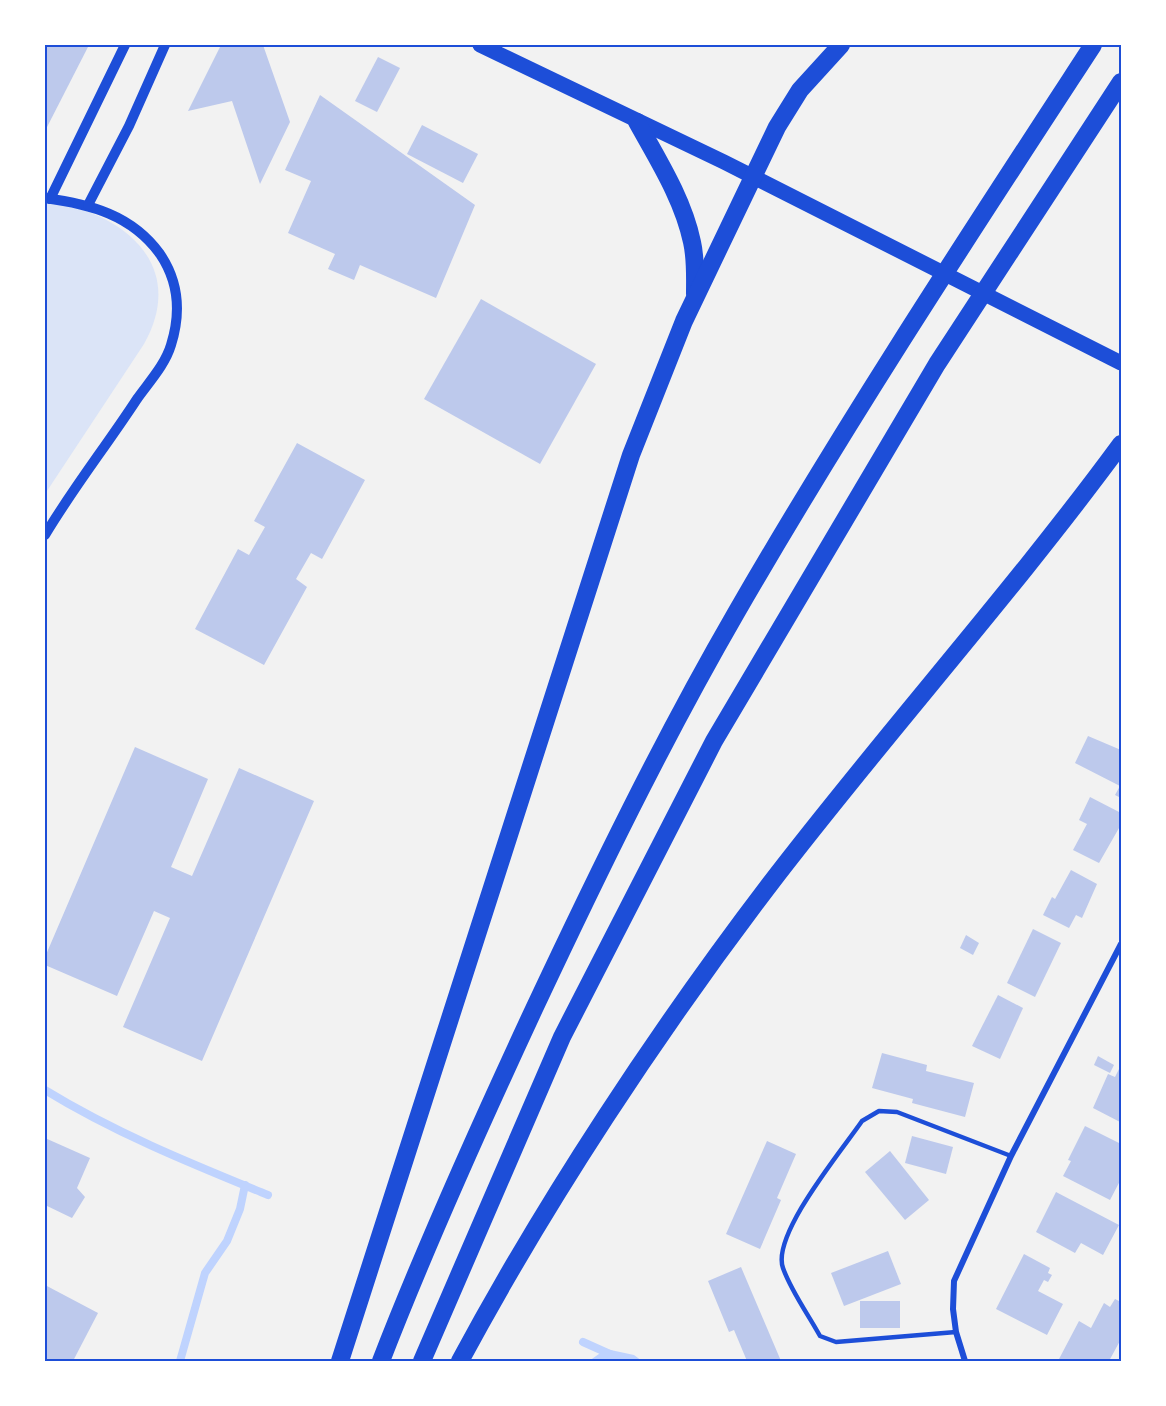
<svg xmlns="http://www.w3.org/2000/svg" width="1166" height="1406" font-family="Jost,sans-serif">
<style>
.green{fill:#dbe4f7}
.water{fill:#bfd3fe}
.lines{fill:none;stroke-linecap:round;stroke-linejoin:round}
.stream{stroke:#bfd3fe;stroke-width:8}
.building{fill:#bdc9ec}
.service{stroke:#1d4ed8;stroke-width:4.5}
.minor{stroke:#1d4ed8;stroke-width:6}
.tertiary{stroke:#1d4ed8;stroke-width:10}
.primary{stroke:#1d4ed8;stroke-width:15}
.motorway{stroke:#1d4ed8;stroke-width:18}
.neatline{fill:none;stroke:#1d4ed8;stroke-width:2}
</style>
<rect width="100%" height="100%" fill="#f2f2f2"/>
<!-- green -->
<path class="green" d="M45 202C121 210 189 264 144 344L45 494Z"/>
<!-- water -->
<path class="water" d="M606 1349 634 1355 642 1361H589Z"/>
<g class="lines">
<!-- stream -->
<g class="stream">
<path d="M45 1090C115 1133 192 1164 268 1195"/>
<path d="M583 1342 612 1355 618 1361"/>
<path d="M180 1361 205 1273 227 1241 240 1209 245 1185"/>
</g>
</g>
<!-- building -->
<g class="building">
<path d="M45 45H89L45 131Z"/>
<path d="M221 45H263L290 122 260 184 232 101 188 111Z"/>
<path d="M378 57 400 68 377 112 355 101Z"/>
<path d="M320 95 475 205 436 298 360 265 354 280 328 269 335 254 288 233 311 181 285 170Z"/>
<path d="M422 125 478 154 463 183 407 154Z"/>
<path d="M481 299 596 364 540 464 424 399Z"/>
<path d="M297 443 365 480 322 559 311 553 296 579 307 587 264 665 195 629 238 549 249 555 265 527 254 521Z"/>
<path d="M1088 736 1121 750V798L1115 795 1120 786 1075 763Z"/>
<path d="M135 747 208 779 171 867 192 876 239 768 314 801 202 1061 123 1027 170 918 154 911 117 996 45 965V957Z"/>
<path d="M1090 797 1121 813V829L1119 828 1099 863 1073 850 1087 824 1079 820Z"/>
<path d="M1071 870 1097 884 1082 918 1076 915 1069 928 1043 915 1052 897 1055 899Z"/>
<path d="M1033 929 1061 943 1035 997 1007 983Z"/>
<path d="M966 935 979 943 973 955 960 948Z"/>
<path d="M998 995 1023 1008 1000 1059 972 1046Z"/>
<path d="M882 1053 927 1065 926 1071 974 1083 965 1117 912 1103 913 1099 872 1088Z"/>
<path d="M1098 1056 1114 1065 1110 1073 1094 1065Z"/>
<path d="M1121 1065V1120L1120 1122 1093 1108 1108 1074 1115 1077Z"/>
<path d="M1085 1126 1121 1144V1179L1110 1200 1063 1176 1071 1161 1068 1160Z"/>
<path d="M912 1136 953 1147 946 1174 905 1163Z"/>
<path d="M45 1138 90 1158 77 1188 85 1197 72 1218 45 1205Z"/>
<path d="M767 1141 796 1154 777 1198 781 1200 760 1249 726 1234Z"/>
<path d="M890 1151 929 1200 905 1220 865 1172Z"/>
<path d="M1056 1192 1119 1225 1103 1255 1081 1243 1075 1253 1036 1232Z"/>
<path d="M888 1251 901 1284 844 1306 831 1273Z"/>
<path d="M1024 1254 1050 1268 1048 1273 1052 1275 1048 1282 1044 1280 1038 1291 1063 1304 1047 1335 996 1309Z"/>
<path d="M741 1267 781 1361H747L734 1330 729 1332 708 1281Z"/>
<path d="M45 1285 98 1313 73 1361 45 1359Z"/>
<path d="M1115 1299 1121 1302V1339L1109 1361 1059 1359 1079 1321 1091 1328 1104 1303 1110 1307Z"/>
<rect x="860" y="1301" width="40" height="27"/>
</g>
<g class="lines">
<!-- service -->
<path class="service" d="M956 1332 836 1342 820 1336C808 1314 791 1291 783 1268 771 1235 843 1149 862 1121L879 1111 897 1112 1011 1156"/>
<!-- minor -->
<path class="minor" d="M965 1361 956 1332 953 1309 954 1281 1011 1156 1121 944"/>
<!-- tertiary -->
<g class="tertiary">
<path d="M45 198C90 204 132 215 160 254 179 282 181 313 171 345 165 365 149 382 137 399 107 445 73 488 45 535"/>
<path d="M50 199 125 45"/>
<path d="M88 205 129 126 165 45"/>
</g>
<!-- primary -->
<path class="primary" d="M480 45 724 162 1121 363"/>
<!-- motorway -->
<g class="motorway">
<path d="M637 122C658 160 683 199 692 242 696 259 695 277 695 294"/>
<path d="M340 1361 631 455 684 321 777 127 800 90 841 45"/>
<path d="M381 1361C427 1242 480 1125 534 1009 597 875 662 741 736 613 848 419 971 232 1093 45"/>
<path d="M422 1361 562 1037 714 741 937 364 1121 82"/>
<path d="M460 1361C547 1199 658 1031 770 884 884 735 1010 595 1121 444"/>
</g>
</g>
<!-- border -->
<rect width="1166" height="1406" fill="none" stroke="#ffffff" stroke-width="93"/>
<rect x="46" y="46" width="1074" height="1314" class="neatline"/>
</svg>
